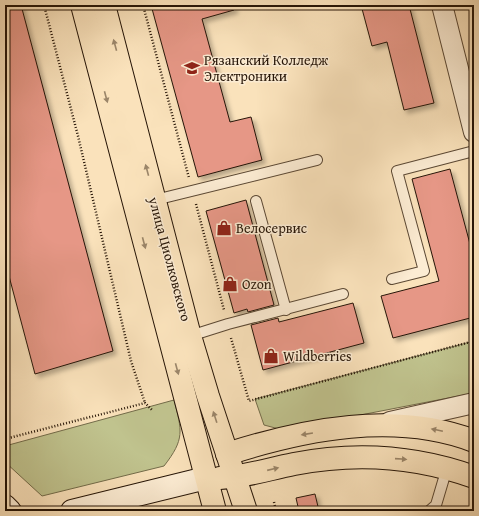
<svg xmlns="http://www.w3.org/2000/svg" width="479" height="516" font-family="'Gentium Book Plus',serif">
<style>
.green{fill:#c0c38e;stroke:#736c4a}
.building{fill:#e69786;stroke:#261507;filter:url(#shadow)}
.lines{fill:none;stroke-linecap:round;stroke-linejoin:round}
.lane-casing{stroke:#5b4834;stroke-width:12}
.street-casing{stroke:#5b4834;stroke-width:22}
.secondary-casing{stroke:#261507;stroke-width:24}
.primary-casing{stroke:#261507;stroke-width:24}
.path{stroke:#261507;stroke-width:2.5;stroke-dasharray:1 2;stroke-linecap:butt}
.lane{stroke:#fcecd3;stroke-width:10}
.street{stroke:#fcecd3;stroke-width:20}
.secondary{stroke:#fcecd3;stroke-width:22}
.primary{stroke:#fae2bb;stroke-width:22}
.oneway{fill:#9b866a}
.labels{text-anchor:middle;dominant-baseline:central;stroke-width:3;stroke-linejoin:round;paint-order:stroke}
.poi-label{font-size:14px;fill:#261507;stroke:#fcecd3;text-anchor:start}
.street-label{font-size:14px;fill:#261507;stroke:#fcecd3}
</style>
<defs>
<filter id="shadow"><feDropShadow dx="3.5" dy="3.5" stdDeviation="2" flood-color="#0004"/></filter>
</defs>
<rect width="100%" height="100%" fill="#fae2bb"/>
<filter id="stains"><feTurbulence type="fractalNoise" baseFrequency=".005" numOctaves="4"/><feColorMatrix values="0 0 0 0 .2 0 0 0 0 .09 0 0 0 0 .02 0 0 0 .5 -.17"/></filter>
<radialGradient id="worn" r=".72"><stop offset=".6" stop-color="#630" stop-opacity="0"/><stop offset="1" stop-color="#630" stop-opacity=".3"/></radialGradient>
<!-- green -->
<g class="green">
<path d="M474 341V393L283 430 264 425 255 399Z"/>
<path d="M174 400C182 431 185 439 164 466L42 496 5 462V446Z"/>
</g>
<!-- building -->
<g class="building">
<path d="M5 5H21L113 351 35 374 5 261Z"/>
<path d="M151 5H234V10L202 19 230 122 251 117 262 160 198 177Z"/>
<path d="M361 5H409L434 103 404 110 387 42 372 46Z"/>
<path d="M450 169 474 259V317L393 338 381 296 439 281 412 179Z"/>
<path d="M246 200 274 305 248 312 247 309 234 313 206 211Z"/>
<path d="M353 303 364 343 263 370 251 325 278 318 279 322Z"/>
<path d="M315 494 319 511H299L296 498Z"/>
</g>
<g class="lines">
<defs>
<g id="lane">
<path d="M155 200 317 160"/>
<path d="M256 201 286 310"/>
<path d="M392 279 424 271 397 171 474 151"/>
<path d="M190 336 228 324 343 294"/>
<path d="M429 511 436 505 447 468"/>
</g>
<g id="street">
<path d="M442 5 474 132"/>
<path d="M390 422 474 403"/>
</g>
<g id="secondary">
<path d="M5 506 10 511"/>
<path d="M72 511 206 478"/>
</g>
<g id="primary">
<path d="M82 5 215 511"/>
<path d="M104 5 190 336 208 396 246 511"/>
<path d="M227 454C305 429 395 411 474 441"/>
<path d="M220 478C245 477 269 469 294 464 355 452 416 456 474 477"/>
</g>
</defs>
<!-- lane casing -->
<use href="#lane" class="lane-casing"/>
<!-- street casing -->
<use href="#street" class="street-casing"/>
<!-- secondary casing -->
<use href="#secondary" class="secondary-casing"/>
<!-- primary casing -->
<use href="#primary" class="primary-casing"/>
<!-- path -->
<g class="path">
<path d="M44 5 78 136 131 361 145 403"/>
<path d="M143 5 189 178"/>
<path d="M196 204 224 310"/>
<path d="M231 338 249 401 474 341"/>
<path d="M5 439 145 403 152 410"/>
<path d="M274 502 276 511"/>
</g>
<!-- lane -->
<use href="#lane" class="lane"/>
<!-- street -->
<use href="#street" class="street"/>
<!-- secondary -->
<use href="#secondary" class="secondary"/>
<!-- primary -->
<use href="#primary" class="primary"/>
</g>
<!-- one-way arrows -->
<defs><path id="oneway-solid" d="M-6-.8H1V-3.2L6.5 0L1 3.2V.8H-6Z"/></defs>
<g class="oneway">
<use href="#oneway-solid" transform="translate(115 45) rotate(-105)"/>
<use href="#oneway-solid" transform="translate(106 97) rotate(75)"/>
<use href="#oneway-solid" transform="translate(147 170) rotate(-105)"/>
<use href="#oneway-solid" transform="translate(144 243) rotate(75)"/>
<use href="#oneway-solid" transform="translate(177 369) rotate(75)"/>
<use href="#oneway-solid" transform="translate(215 417) rotate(-108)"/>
<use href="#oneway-solid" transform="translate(437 430) rotate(-168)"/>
<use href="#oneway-solid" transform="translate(307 434) rotate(171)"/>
<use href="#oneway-solid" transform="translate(401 459) rotate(4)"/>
<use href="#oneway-solid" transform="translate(273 469) rotate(-13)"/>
</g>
<!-- icons -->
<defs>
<symbol id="university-bare" viewBox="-9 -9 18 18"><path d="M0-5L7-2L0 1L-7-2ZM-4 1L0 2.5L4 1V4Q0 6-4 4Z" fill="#8f2418" stroke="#fcecd3" stroke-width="2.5" paint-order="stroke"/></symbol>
<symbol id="shop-bare" viewBox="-9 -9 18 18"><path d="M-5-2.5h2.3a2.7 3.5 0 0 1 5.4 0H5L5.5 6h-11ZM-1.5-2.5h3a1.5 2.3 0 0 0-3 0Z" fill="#8f2418" stroke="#fcecd3" stroke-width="2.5" paint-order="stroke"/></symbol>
</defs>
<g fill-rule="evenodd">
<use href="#university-bare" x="181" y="57" width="22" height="22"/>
<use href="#shop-bare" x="213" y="217" width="22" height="22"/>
<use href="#shop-bare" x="219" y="273" width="22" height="22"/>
<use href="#shop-bare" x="260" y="345" width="22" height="22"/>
</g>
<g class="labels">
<!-- poi labels -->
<g class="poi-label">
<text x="204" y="60">Рязанский Колледж<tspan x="204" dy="16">Электроники</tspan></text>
<text x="236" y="228">Велосервис</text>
<text x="242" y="284">Ozon</text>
<text x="283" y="356">Wildberries</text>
</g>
<!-- street labels -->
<g class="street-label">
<text transform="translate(170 259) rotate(75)">улица Циолковского</text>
</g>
</g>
<!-- margin -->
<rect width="479" height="516" fill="none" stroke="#fae2bb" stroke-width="20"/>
<rect x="6" y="6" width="467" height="504" fill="none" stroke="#261507" stroke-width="2"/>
<rect x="10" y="10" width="459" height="496" fill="none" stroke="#261507"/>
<rect width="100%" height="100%" filter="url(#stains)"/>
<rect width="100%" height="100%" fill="url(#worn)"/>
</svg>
